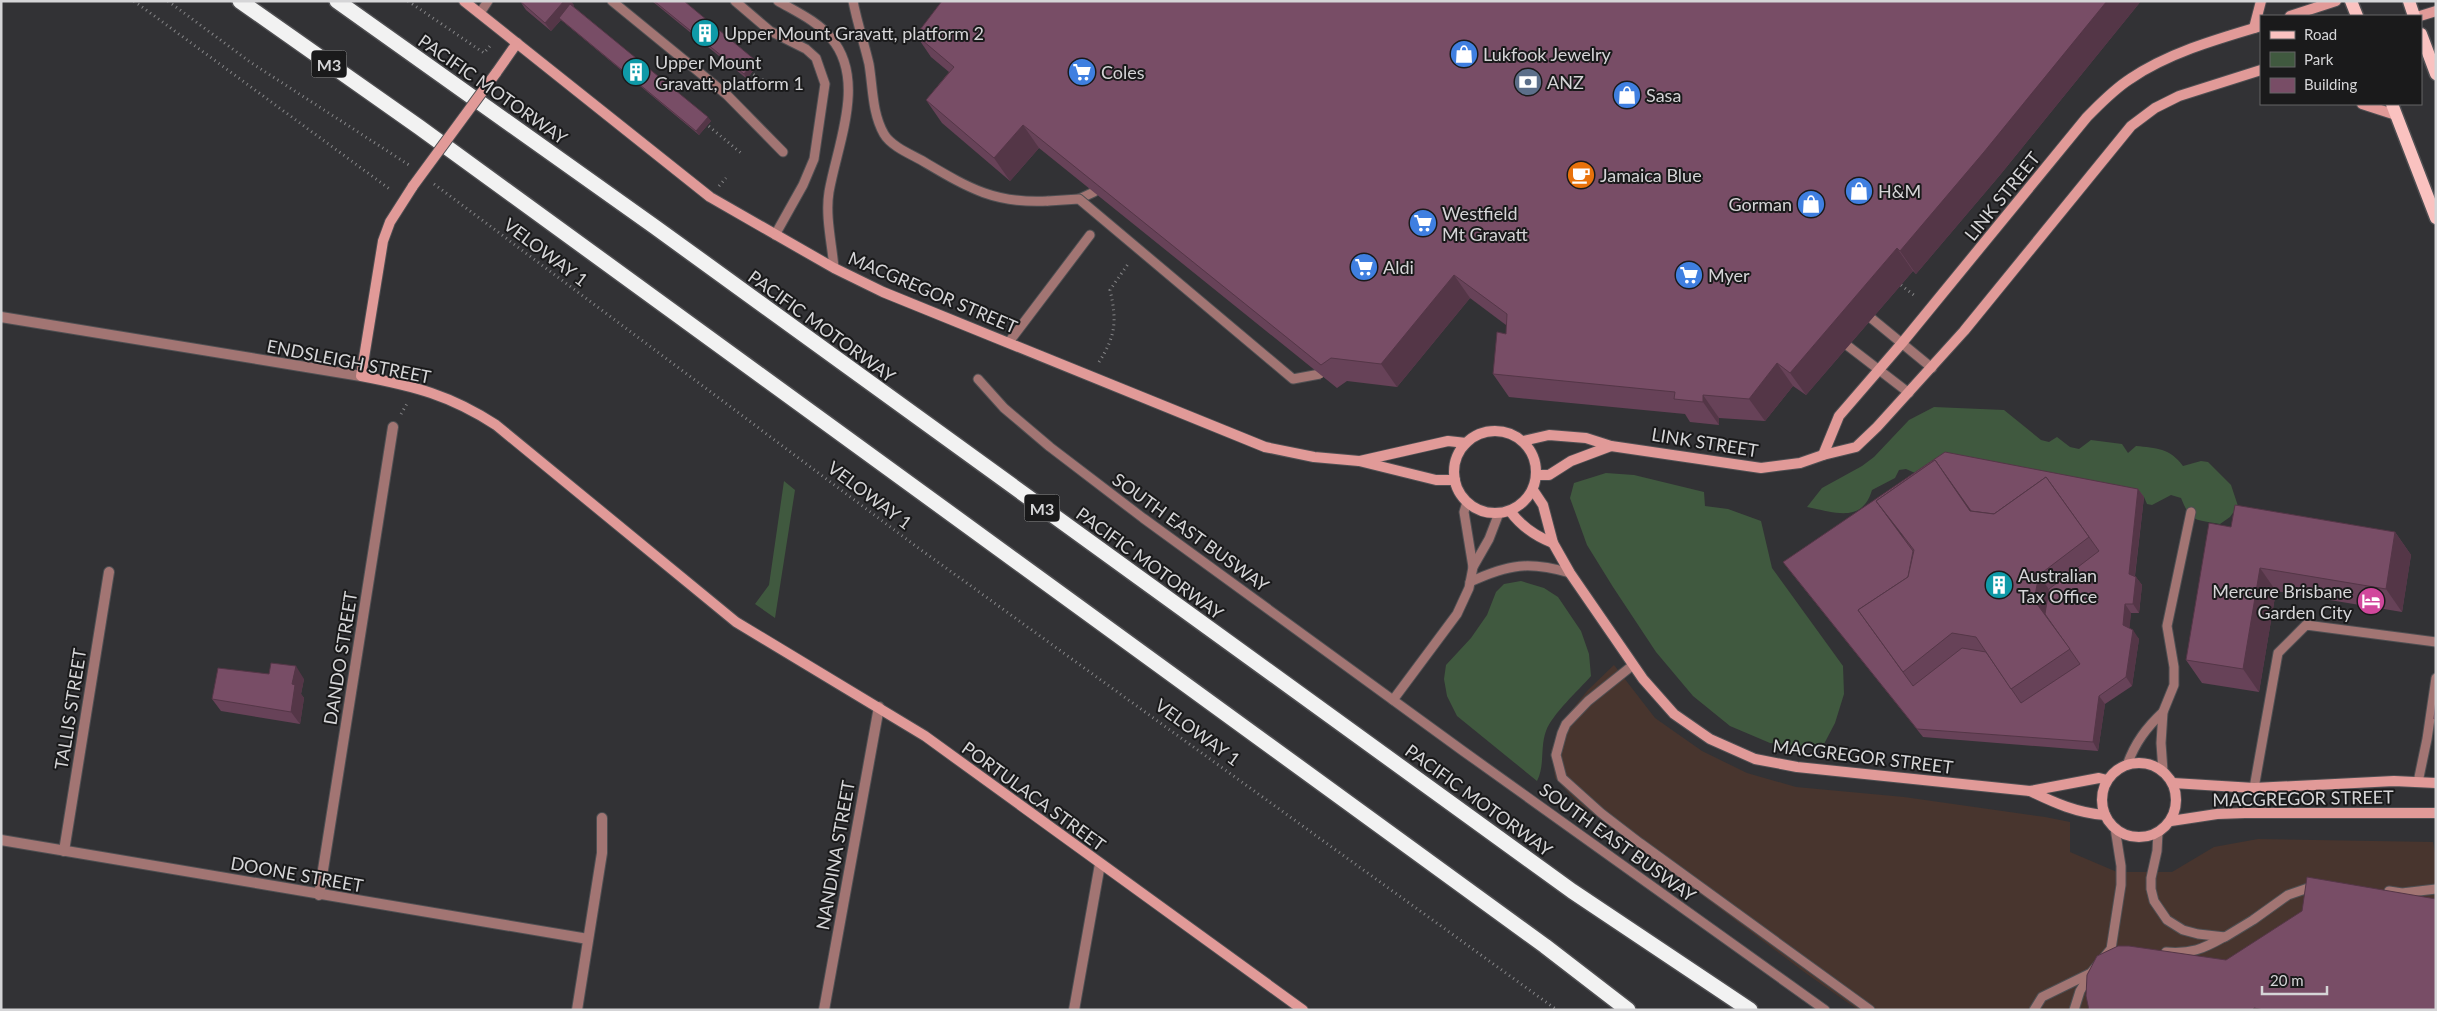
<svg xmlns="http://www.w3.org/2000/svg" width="2437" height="1011" font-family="Lato,sans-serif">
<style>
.industrial{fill:#48352e}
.green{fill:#40593f}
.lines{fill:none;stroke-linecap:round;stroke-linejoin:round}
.lane-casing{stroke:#4f4f52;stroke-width:11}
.street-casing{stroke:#4f4f52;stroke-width:12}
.secondary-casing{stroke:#4f4f52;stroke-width:12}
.primary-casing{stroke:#4f4f52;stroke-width:15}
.highway-casing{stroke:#4f4f52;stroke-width:18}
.path{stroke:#868688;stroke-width:3;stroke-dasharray:1 4;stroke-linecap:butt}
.lane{stroke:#a27573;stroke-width:9}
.street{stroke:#a27573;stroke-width:10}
.secondary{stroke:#e19a98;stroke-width:10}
.primary{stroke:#fac2c0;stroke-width:12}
.highway{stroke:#f2f2f2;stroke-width:15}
.lane-bridge-casing{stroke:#4f4f52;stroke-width:11;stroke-linecap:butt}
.secondary-bridge-casing{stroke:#4f4f52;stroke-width:12;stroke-linecap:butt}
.lane-bridge{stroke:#a27573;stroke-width:9}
.secondary-bridge{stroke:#e19a98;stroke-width:10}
.wall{fill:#674258}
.shaded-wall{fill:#543647}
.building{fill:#784d66;stroke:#543647;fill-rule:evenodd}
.labels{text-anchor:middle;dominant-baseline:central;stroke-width:4;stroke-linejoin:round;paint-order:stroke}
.shield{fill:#1a1a1b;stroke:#9d9d9f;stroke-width:1}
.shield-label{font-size:16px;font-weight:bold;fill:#d5d5d7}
.poi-label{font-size:18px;fill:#d5d5d7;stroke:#1a1a1b;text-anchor:start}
.street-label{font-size:18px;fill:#d5d5d7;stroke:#1a1a1b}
</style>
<rect width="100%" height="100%" fill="#323235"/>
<!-- industrial -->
<path class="industrial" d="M1614 665 1655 718 1702 751 1747 773 1796 787 1904 797 2045 817 2070 822V852L2117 872H2172L2214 847 2258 839 2433 842 2436 858V1010H1858L1807 974 1576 801 1555 778 1551 750 1566 717 1588 690Z"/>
<!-- green -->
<g class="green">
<path d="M1934 407 2004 410 2041 440 2049 442 2057 437 2070 447 2079 449 2091 440 2122 444 2128 453 2136 446C2156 448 2170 448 2183 466L2201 461 2208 462 2231 485 2238 506 2230 517 2220 524C2195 519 2191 523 2181 498L2171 495 2152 505 2147 504 2144 497 1915 473 1906 469 1899 470 1895 478 1872 490C1862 524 1834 512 1807 507L1822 488 1862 466 1874 457 1909 420Z"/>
<path d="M1606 473 1634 475 1704 492 1705 506 1728 509 1761 521 1772 568 1843 666 1844 694 1835 723 1824 744 1798 746 1770 743 1730 726 1693 696 1656 652 1613 587 1587 545 1570 498 1574 483Z"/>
<path d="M784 481 795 490 775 618 755 604 769 585Z"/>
<path d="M1521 581 1544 588 1558 597 1581 631 1589 654 1591 676C1578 691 1553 713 1546 731 1540 747 1545 766 1537 781L1457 716 1447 696 1444 679 1446 665 1471 638 1487 615 1496 592 1504 584Z"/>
</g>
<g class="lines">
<defs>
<g id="lane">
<path d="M612 1 727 95 783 152"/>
<path d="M735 1 770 31 806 49 816 58 825 84 814 159 803 185 775 235"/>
<path d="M778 1C795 11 819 22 831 38 867 80 837 145 829 192 825 216 832 244 834 268"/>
<path d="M853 1C857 22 864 43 869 64 873 88 872 113 884 134 891 146 910 154 921 160 967 187 993 204 1048 201"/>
<path d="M480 13 488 1"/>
<path d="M1079 199 1094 192"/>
<path d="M1871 318 1932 368"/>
<path d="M1009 342 1090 235"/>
<path d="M1848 346 1909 393"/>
<path d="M978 379 1004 408 1050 447 1143 518 1463 751 1825 1010"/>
<path d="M1467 502 1464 512 1473 567"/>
<path d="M1470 582C1509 564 1529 561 1570 573"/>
<path d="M1633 665 1588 701 1566 724 1562 733 1556 755 1562 778 1601 813 1640 843 1870 1010"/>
<path d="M1393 700 1457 614 1469 588 1473 567 1489 539 1499 513"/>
<path d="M2127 765C2135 743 2146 728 2163 712"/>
<path d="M2163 771 2161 743 2163 712 2174 685V667L2167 626 2191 512"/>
<path d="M2418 782 2427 739 2436 678"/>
<path d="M2254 788 2278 653 2306 625 2436 642"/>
<path d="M2158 832 2157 851 2151 878V889L2154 901 2167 920 2183 930 2198 934 2225 937 2253 920 2288 895 2314 886"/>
<path d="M2389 891 2402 893 2436 889"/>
<path d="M2166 952C2191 954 2203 949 2224 937"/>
<path d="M2034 1010 2042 997 2091 973 2111 949 2121 885V866L2115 828"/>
<path d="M2074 1010 2080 991 2091 973"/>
</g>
<g id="street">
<path d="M1 317 361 376"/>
<path d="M1 840 588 939"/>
<path d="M64 851 109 572"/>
<path d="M319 895 393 427"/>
<path d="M577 1010 602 853V818"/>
<path d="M824 1010 879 707"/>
<path d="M1074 1010 1100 864"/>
</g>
<g id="secondary">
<path d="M464 1 710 197 834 268 883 292 1265 447 1314 457 1359 461 1436 480H1455"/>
<path d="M2290 16 2336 1"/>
<path d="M2420 16 2436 11"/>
<path d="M2254 28 2261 1"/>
<path d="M496 73 517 43"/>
<path d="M2362 104 2396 115"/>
<path d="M413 186 390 222 383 241 361 376C414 386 450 395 496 425L736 622 925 736 1303 1010"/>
<circle cx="1495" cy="472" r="41"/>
<path d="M1523 441 1549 435 1586 438 1611 446 1761 468 1800 463 1823 455 1856 447 1877 427 1964 331 2131 126 2155 108 2179 96 2261 70"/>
<path d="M1823 455 1839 416 1902 343 2087 117C2101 103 2113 90 2130 79 2168 53 2217 39 2261 26"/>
<path d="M1360 461 1448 441 1466 443"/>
<path d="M1537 475H1549L1571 461 1611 446"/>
<path d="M1533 490 1543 505 1553 543 1570 573 1643 679 1674 714 1710 739 1755 759 1797 767 2030 791 2099 778 2107 780"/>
<path d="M1510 511C1521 526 1535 536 1553 543"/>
<circle cx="2139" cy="800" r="37"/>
<path d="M2173 783 2254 788 2394 781 2436 783"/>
<path d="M2030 791C2055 803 2077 813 2105 815"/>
<path d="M2171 821 2217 814 2245 813H2436"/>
</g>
<g id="primary">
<path d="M2351 1 2357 16"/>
<path d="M2409 1 2414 16"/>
<path d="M2421 34 2436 74"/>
<path d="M2392 104 2436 218"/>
</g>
<g id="highway">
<path d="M240 1 419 127 1545 946 1628 1010"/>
<path d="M337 1 655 227 1572 891 1750 1010"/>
</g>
</defs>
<!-- lane casing -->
<use href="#lane" class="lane-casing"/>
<!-- street casing -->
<use href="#street" class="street-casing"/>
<!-- secondary casing -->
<use href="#secondary" class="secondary-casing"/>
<!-- primary casing -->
<use href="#primary" class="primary-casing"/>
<!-- highway casing -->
<use href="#highway" class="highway-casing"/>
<!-- path -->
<g class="path">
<path d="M134 1 391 190"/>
<path d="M168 1 250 62 409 165"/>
<path d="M408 1 484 53 490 46"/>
<path d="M749 72 781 90"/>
<path d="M705 123 741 153"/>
<path d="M434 184 917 547 1557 1010"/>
<path d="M719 186 726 178"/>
<path d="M1901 285 1915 296"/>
<path d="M1099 362C1116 336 1117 320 1110 290L1128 264"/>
<path d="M401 414 408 402"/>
</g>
<!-- lane -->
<use href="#lane" class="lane"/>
<!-- street -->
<use href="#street" class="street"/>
<!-- secondary -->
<use href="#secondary" class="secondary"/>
<!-- primary -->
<use href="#primary" class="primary"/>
<!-- highway -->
<use href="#highway" class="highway"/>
<defs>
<path id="lane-bridge" d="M1048 201 1079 199 1293 379 1320 374"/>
<path id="secondary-bridge" d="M413 186 496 73"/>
</defs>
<!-- lane-bridge casing -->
<use href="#lane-bridge" class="lane-bridge-casing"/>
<!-- secondary-bridge casing -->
<use href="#secondary-bridge" class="secondary-bridge-casing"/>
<!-- lane-bridge -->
<use href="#lane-bridge" class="lane-bridge"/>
<!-- secondary-bridge -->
<use href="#secondary-bridge" class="secondary-bridge"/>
</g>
<!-- wall -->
<g class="wall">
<path d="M520 1 574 5 573 6 711 121 699 135 561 20 551 31 526 10Z"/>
<path d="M652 1H684L755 60 758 64 747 79Z"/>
<path d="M942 1H2141L2000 175 1916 274 1913 271 1806 395 1793 386 1765 421 1719 418V425L1690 422 1685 414 1509 397 1493 374 1506 334V325L1470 298 1397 387 1347 381 1337 388 1039 148 1010 181 942 123 926 100 949 72 931 57 916 35Z"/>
<path d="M2138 489 2144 497 2135 576 2142 585 2139 613H2131L2129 628 2139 639 2132 686 2105 704 2098 751 1923 737 1789 570 1783 562Z"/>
<path d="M2231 527 2395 532 2411 555 2402 612 2276 591 2259 692 2202 683 2186 660Z"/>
<path d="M304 679 301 694 304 698 300 724 221 711 212 699Z"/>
</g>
<!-- shaded-wall -->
<g class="shaded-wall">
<path d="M564 1H571L574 5 561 20 559 18 561 20 551 31 545 23Z"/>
<path d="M2107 1H2141L2000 175 1916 274 1900 251Z"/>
<path d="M755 60 758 64 747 79 744 74Z"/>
<path d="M708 117 711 121 699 135 696 131Z"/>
<path d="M1023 125 1039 148 1010 181 994 158Z"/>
<path d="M1897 248 1913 271 1806 395 1790 373Z"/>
<path d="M1454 275 1470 298 1397 387 1381 364Z"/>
<path d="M1777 363 1793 386 1765 421 1749 399Z"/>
<path d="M1703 395 1719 418V425L1703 402Z"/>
<path d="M2138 489 2144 497 2134 582 2129 574Z"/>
<path d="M2395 532 2411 555 2402 612 2386 589Z"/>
<path d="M2260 568 2276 591 2259 692 2243 669Z"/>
<path d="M2039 575 2055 598 2050 623 2034 600Z"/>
<path d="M2136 577 2142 585 2139 613 2133 604Z"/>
<path d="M2125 604 2131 613 2129 634 2123 625Z"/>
<path d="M2133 630 2139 639 2132 686 2126 677Z"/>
<path d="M296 666 304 679 301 694 304 698 300 724 291 712 292 684Z"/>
<path d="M2099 696 2105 704 2098 751 2093 742Z"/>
</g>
<!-- building -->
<g class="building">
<path d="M520 1H564L545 23Z"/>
<path d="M654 1H684L755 60 744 74Z"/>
<path d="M942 1H2107L1984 152 1900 251 1897 248 1790 373 1777 363 1749 399 1703 395V402L1674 399 1675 392 1493 374 1497 332 1506 334 1507 314 1454 275 1381 364 1331 358 1321 365 1023 125 994 158 926 100 954 67 916 35Z"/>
<path d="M570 4 708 117 696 131 559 18Z"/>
<path d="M1945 452 2138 489 2129 574 2136 577 2133 604H2125L2123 625 2133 630 2126 677 2099 696 2093 742 1917 729 1783 562ZM1935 460 1971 511 1994 514 2046 477 2099 551 2049 589 2045 614 2080 664 2021 703 1986 652 1962 648 1913 686 1858 610 1908 577 1913 551 1876 501Z"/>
<path d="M1935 460 1970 511 1994 514 2046 477 2089 537 2039 575 2034 600 2070 649 2011 689 1976 637 1952 633 1903 672 1858 610 1908 577 1914 550 1876 501Z"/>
<path d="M2235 505 2395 532 2386 589 2260 568 2243 669 2186 660 2209 523 2231 527Z"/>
<path d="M271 663 296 666 292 684 295 685 291 712 212 699 218 668 269 674Z"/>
<path d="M2436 699V719H2434Z"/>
<path d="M2307 877 2436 899V1010H2264L2254 1008 2253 1010H2089L2086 996 2087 975 2097 956 2118 946H2129L2226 960 2302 911Z"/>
</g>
<!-- icons -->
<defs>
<symbol id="building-disc" viewBox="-11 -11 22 22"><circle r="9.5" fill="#0f9aa8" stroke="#1a1a1b"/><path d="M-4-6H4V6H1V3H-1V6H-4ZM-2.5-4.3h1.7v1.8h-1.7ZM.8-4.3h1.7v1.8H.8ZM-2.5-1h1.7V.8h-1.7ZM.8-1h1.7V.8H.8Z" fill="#fff"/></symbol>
<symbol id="shop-disc" viewBox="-11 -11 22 22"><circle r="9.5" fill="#3f7fe0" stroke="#1a1a1b"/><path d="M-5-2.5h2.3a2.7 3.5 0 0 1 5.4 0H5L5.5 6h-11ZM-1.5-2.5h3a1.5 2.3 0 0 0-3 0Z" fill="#fff"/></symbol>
<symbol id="supermarket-disc" viewBox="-11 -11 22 22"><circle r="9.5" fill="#3f7fe0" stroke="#1a1a1b"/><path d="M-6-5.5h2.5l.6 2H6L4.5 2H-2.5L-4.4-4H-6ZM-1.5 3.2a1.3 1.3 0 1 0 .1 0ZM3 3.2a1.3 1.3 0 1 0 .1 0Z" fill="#fff"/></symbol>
<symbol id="bank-disc" viewBox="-11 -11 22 22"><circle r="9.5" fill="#5c6f8a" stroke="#1a1a1b"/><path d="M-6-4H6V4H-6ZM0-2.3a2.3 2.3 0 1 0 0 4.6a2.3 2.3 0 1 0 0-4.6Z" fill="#fff"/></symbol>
<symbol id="cafe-disc" viewBox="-11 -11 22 22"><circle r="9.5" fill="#e8710a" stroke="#1a1a1b"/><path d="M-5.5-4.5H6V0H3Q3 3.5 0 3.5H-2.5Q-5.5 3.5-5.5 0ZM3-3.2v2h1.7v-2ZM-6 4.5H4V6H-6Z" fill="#fff"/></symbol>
<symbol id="hotel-disc" viewBox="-11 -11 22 22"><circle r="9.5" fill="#d1479c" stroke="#1a1a1b"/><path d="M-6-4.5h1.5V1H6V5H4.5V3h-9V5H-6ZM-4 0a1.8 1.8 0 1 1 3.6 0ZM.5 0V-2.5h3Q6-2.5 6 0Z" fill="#fff"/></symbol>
</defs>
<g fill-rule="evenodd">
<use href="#building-disc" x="689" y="17" width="32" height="32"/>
<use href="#shop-disc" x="1448" y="38" width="32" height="32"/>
<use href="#building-disc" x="620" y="56" width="32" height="32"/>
<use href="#supermarket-disc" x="1066" y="56" width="32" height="32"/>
<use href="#bank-disc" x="1512" y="66" width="32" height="32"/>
<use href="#shop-disc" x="1611" y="79" width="32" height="32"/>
<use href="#cafe-disc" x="1565" y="159" width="32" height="32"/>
<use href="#shop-disc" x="1843" y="175" width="32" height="32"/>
<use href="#shop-disc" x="1795" y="188" width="32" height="32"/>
<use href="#supermarket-disc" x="1407" y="207" width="32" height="32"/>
<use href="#supermarket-disc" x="1348" y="251" width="32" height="32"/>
<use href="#supermarket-disc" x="1673" y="259" width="32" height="32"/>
<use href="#building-disc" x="1983" y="569" width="32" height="32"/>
<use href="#hotel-disc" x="2355" y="585" width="32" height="32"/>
</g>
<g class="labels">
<!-- shield labels -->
<g class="shield">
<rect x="311.5" y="50.5" width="35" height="27" rx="4"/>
<rect x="1024.5" y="494.5" width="35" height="27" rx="4"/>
</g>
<g class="shield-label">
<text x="329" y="64">M3</text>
<text x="1042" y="508">M3</text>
</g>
<!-- poi labels -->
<g class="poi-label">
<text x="724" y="33">Upper Mount Gravatt, platform 2</text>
<text x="1483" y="54">Lukfook Jewelry</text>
<text x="655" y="62">Upper Mount<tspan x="655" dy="21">Gravatt, platform 1</tspan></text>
<text x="1101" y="72">Coles</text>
<text x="1547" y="82">ANZ</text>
<text x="1646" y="95">Sasa</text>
<text x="1600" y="175">Jamaica Blue</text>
<text x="1878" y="191">H&amp;M</text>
<text x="1792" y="204" text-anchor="end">Gorman</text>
<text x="1442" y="213">Westfield<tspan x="1442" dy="21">Mt Gravatt</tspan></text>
<text x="1383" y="267">Aldi</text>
<text x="1708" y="275">Myer</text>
<text x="2018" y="575">Australian<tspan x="2018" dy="21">Tax Office</tspan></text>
<text x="2352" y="591" text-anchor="end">Mercure Brisbane<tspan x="2352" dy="21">Garden City</tspan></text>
</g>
<!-- street labels -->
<g class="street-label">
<text transform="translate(493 89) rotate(35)">PACIFIC MOTORWAY</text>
<text transform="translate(2002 196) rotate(-51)">LINK STREET</text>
<text transform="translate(546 252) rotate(37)">VELOWAY 1</text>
<text transform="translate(933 292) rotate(23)">MACGREGOR STREET</text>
<text transform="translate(822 326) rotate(36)">PACIFIC MOTORWAY</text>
<text transform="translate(349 361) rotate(11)">ENDSLEIGH STREET</text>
<text transform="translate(1705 442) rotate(9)">LINK STREET</text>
<text transform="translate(870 495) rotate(37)">VELOWAY 1</text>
<text transform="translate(1191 532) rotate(36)">SOUTH EAST BUSWAY</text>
<text transform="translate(1150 563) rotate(36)">PACIFIC MOTORWAY</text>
<text transform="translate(340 658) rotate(-81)">DANDO STREET</text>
<text transform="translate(70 709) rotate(-81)">TALLIS STREET</text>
<text transform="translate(1198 732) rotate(36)">VELOWAY 1</text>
<text transform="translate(1863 756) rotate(7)">MACGREGOR STREET</text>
<text transform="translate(1034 796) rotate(36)">PORTULACA STREET</text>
<text transform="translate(2303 798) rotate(-1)">MACGREGOR STREET</text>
<text transform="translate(1479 800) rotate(36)">PACIFIC MOTORWAY</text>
<text transform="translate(1618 842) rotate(36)">SOUTH EAST BUSWAY</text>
<text transform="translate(835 855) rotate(-80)">NANDINA STREET</text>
<text transform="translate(297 874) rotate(10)">DOONE STREET</text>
</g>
</g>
<!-- border -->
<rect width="2437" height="1011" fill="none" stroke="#d5d5d7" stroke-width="5"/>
<!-- legend -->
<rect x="2260" y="15" width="162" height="90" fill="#1a1a1b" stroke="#656566"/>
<rect x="2270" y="31" width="25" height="8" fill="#fac2c0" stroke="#656566"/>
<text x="2304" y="40" font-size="15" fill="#d5d5d7">Road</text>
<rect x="2270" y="52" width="25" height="15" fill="#40593f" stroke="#656566"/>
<text x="2304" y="65" font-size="15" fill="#d5d5d7">Park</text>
<rect x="2270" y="78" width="25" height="15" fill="#784d66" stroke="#656566"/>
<text x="2304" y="90" font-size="15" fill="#d5d5d7">Building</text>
<!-- scale -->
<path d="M2262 986v8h65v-8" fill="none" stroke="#d5d5d7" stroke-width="2.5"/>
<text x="2270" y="986" font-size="15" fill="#d5d5d7" stroke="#1a1a1b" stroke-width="4" paint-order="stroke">20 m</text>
</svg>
